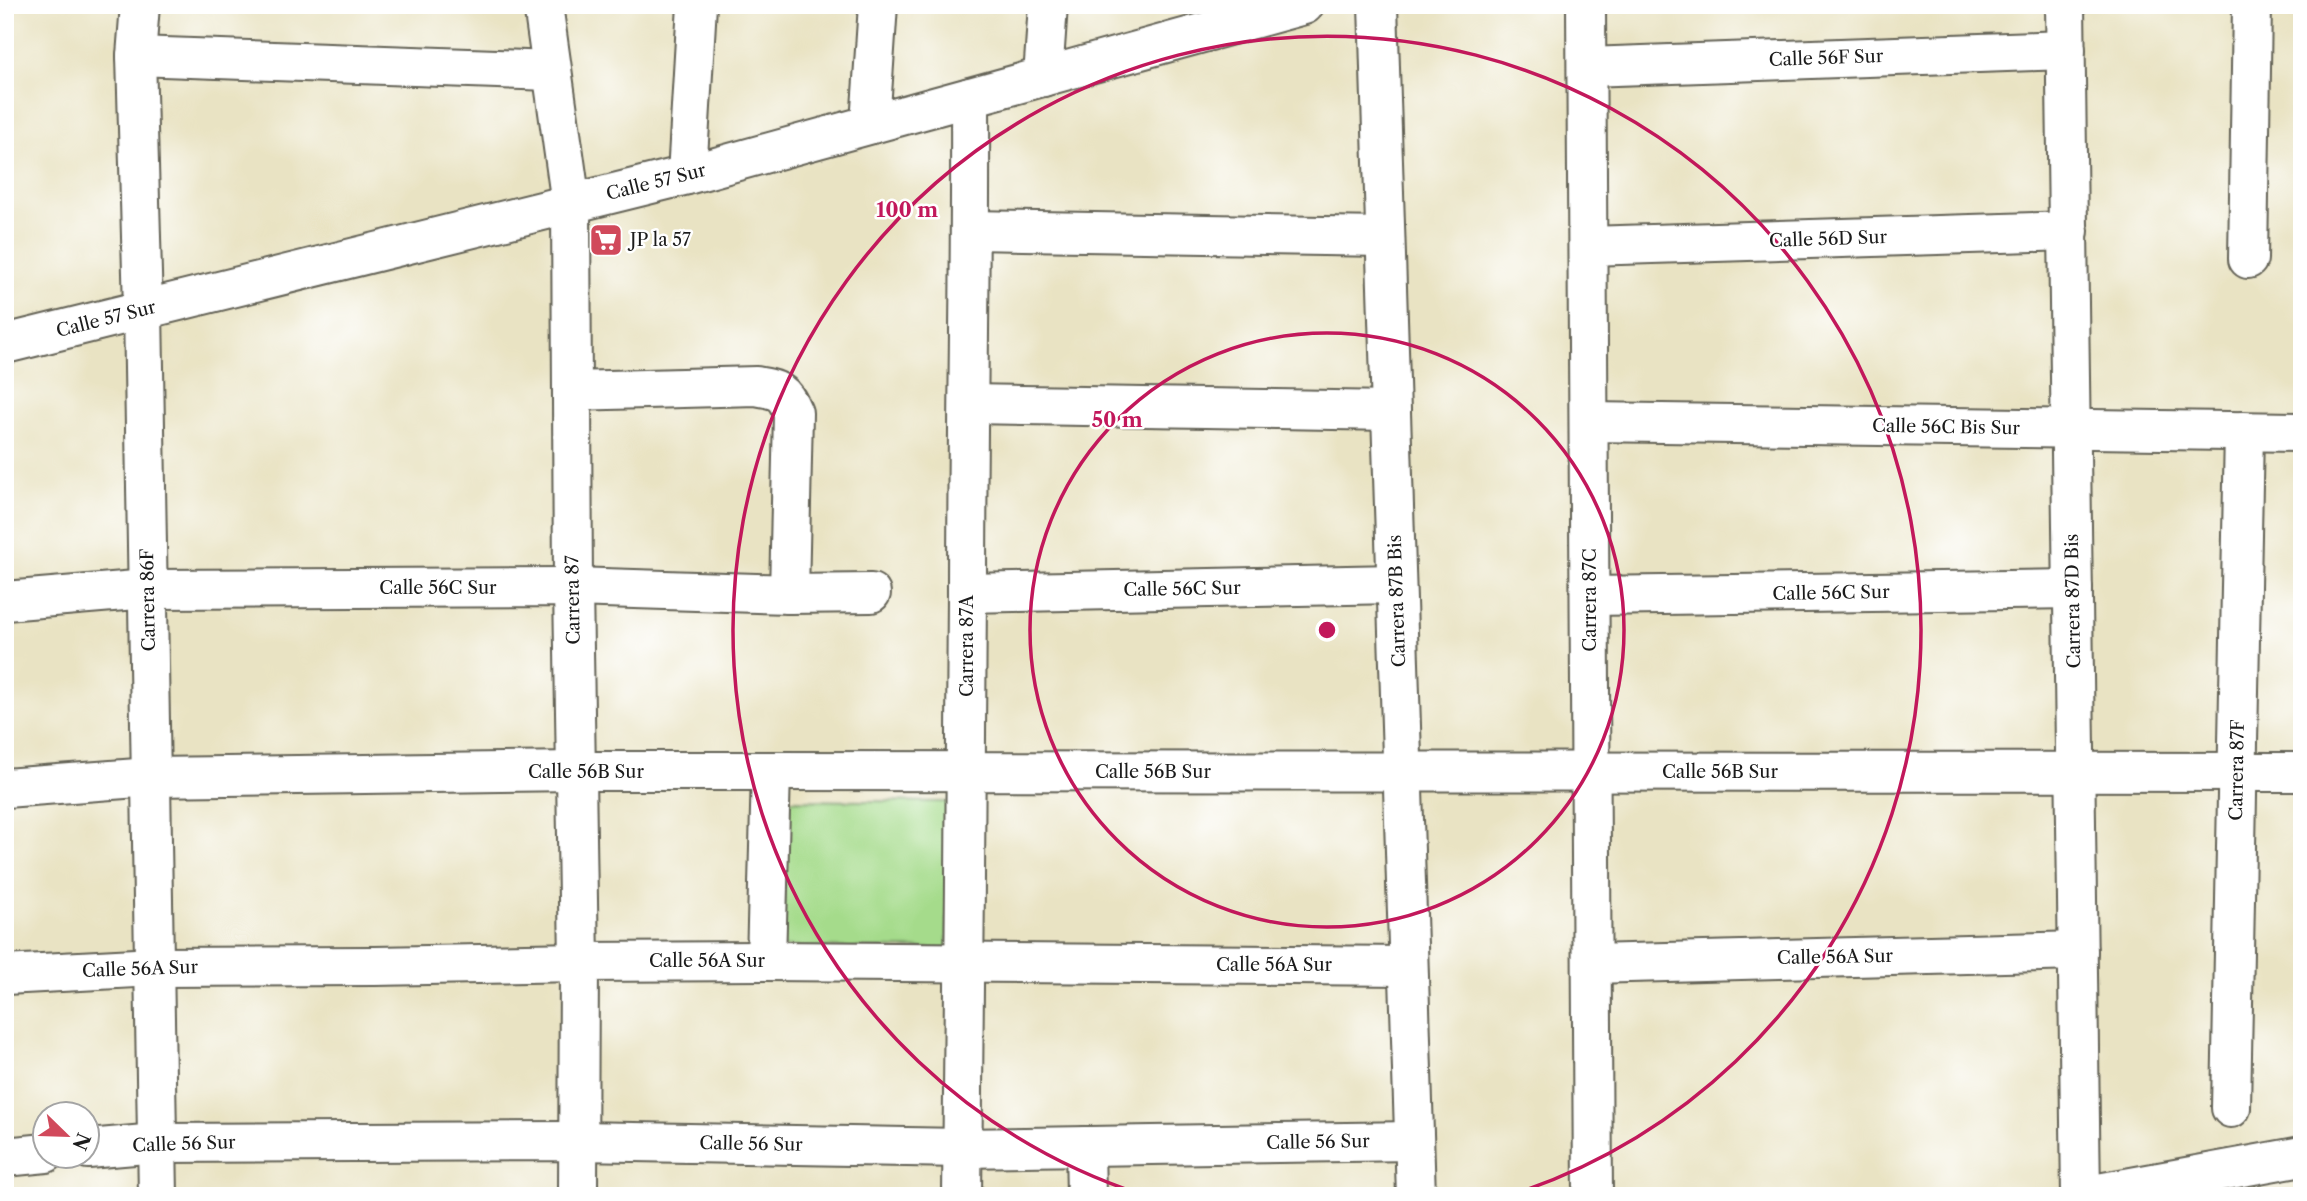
<svg xmlns="http://www.w3.org/2000/svg" width="2307" height="1201" font-family="'Libre Caslon Text',serif">
<style>
.green{fill:#a5db8b;stroke:#607c54;stroke-width:2}
.lines{fill:none;stroke-linecap:round;stroke-linejoin:round}
.minor-casing{stroke:#646256;stroke-width:42}
.tertiary-casing{stroke:#646256;stroke-width:42}
.minor{stroke:#fff;stroke-width:38}
.tertiary{stroke:#fff;stroke-width:38}
.ring{fill:none;stroke:#c2185b;stroke-width:3.5}
.labels{text-anchor:middle;dominant-baseline:central;stroke-width:5;stroke-linejoin:round;paint-order:stroke}
.street-label{font-size:18px;fill:#1c1c1c;stroke:#fff}
.poi-label{font-size:18px;fill:#1c1c1c;stroke:#fff;text-anchor:start}
.centre{fill:#c2185b;stroke:#fff;stroke-width:3.5}
.ring-label{font-size:21px;text-anchor:middle;font-weight:bold;fill:#c2185b;stroke:#fff;stroke-width:5;stroke-linejoin:round;paint-order:stroke}
</style>
<rect width="100%" height="100%" fill="#fff"/>
<filter id="ink" filterUnits="userSpaceOnUse"><feTurbulence type="fractalNoise" baseFrequency=".0143" numOctaves="2"/><feDisplacementMap in="SourceGraphic" scale="14" xChannelSelector="R" yChannelSelector="G"/><feConvolveMatrix kernelMatrix="1 2 1 2 8 2 1 2 1" color-interpolation-filters="sRGB"/></filter>
<filter id="wash" filterUnits="userSpaceOnUse"><feTurbulence type="fractalNoise" baseFrequency=".00686" numOctaves="4" result="noise"/><feDisplacementMap in="SourceGraphic" scale="28" xChannelSelector="R" yChannelSelector="G"/><feGaussianBlur stdDeviation="1.57" result="paint"/><feColorMatrix in="noise" values="0 0 0 0 0 0 0 0 0 0 0 0 0 0 0 0 0 1.4 0 .05"/><feComposite in="paint" operator="in"/></filter>
<g filter="url(#wash)">
<rect width="100%" height="100%" fill="#e9e3c3"/>
<!-- green -->
<path class="green" d="M786 800 950 802 947 949 783 947Z"/>
</g>
<g filter="url(#ink)">
<g class="lines">
<defs>
<g id="minor">
<path d="M140 5 136 56 143 309 158 1196"/>
<path d="M1378 5 1416 1196"/>
<path d="M1586 5 1593 1196"/>
<path d="M2065 5 2081 1196"/>
<path d="M136 56 552 71"/>
<path d="M1587 67 2066 50"/>
<path d="M1043 77 1048 5"/>
<path d="M870 124 878 5"/>
<path d="M687 175 697 5"/>
<path d="M971 230 1385 237"/>
<path d="M1588 246 2069 231"/>
<path d="M2248 259 2252 5"/>
<path d="M572 391 756 386C779 390 784 391 793 413L789 594"/>
<path d="M969 404 1391 411"/>
<path d="M1589 422 2302 432"/>
<path d="M967 593 1396 584"/>
<path d="M1590 596 2073 589"/>
<path d="M5 601 148 589 573 587 789 594 871 593"/>
<path d="M5 788 151 777 577 771 2302 772"/>
<path d="M766 961 771 771"/>
<path d="M1592 964 2078 951"/>
<path d="M5 975 154 967 375 966 579 962 766 961 1408 966"/>
<path d="M2231 1108 2244 431"/>
<path d="M1085 1146 1086 1196"/>
<path d="M88 1149 157 1143 579 1141 962 1148 1414 1141"/>
<path d="M5 1157 46 1153"/>
<path d="M962 1196C964 995 966 795 967 594 967 428 971 263 970 97"/>
</g>
<g id="tertiary">
<path d="M543 5 571 204 573 587 579 962 578 1196"/>
<path d="M5 344 687 175 1304 5"/>
<path d="M2082 1196 2302 1156"/>
</g>
</defs>
<!-- minor casing -->
<use href="#minor" class="minor-casing"/>
<!-- tertiary casing -->
<use href="#tertiary" class="tertiary-casing"/>
<!-- minor -->
<use href="#minor" class="minor"/>
<!-- tertiary -->
<use href="#tertiary" class="tertiary"/>
</g>
</g>
<!-- distance rings -->
<g class="ring">
<circle cx="1327" cy="630" r="297"/>
<path d="M1143 1195A594 594 0 1 1 1511 1195"/>
</g>
<!-- icons -->
<defs>
<symbol id="supermarket-square" viewBox="-11 -11 22 22"><rect x="-9" y="-9" width="18" height="18" rx="4" fill="#d1495b" stroke="#fff"/><path d="M-6-5.5h2.5l.6 2H6L4.5 2H-2.5L-4.4-4H-6ZM-1.5 3.2a1.3 1.3 0 1 0 .1 0ZM3 3.2a1.3 1.3 0 1 0 .1 0Z" fill="#fff"/></symbol>
</defs>
<g fill-rule="evenodd">
<use href="#supermarket-square" x="587" y="221" width="38" height="38"/>
</g>
<g class="labels">
<!-- street labels -->
<g class="street-label">
<text transform="translate(1826 58) rotate(-2)">Calle 56F Sur</text>
<text transform="translate(656 182) rotate(-14)">Calle 57 Sur</text>
<text transform="translate(1828 239) rotate(-2)">Calle 56D Sur</text>
<text transform="translate(106 319) rotate(-14)">Calle 57 Sur</text>
<text transform="translate(1946 427) rotate(1)">Calle 56C Bis Sur</text>
<text x="438" y="588">Calle 56C Sur</text>
<text transform="translate(1182 589) rotate(-1)">Calle 56C Sur</text>
<text transform="translate(1831 593) rotate(-1)">Calle 56C Sur</text>
<text transform="translate(148 600) rotate(-91)">Carrera 86F</text>
<text transform="translate(573 600) rotate(-91)">Carrera 87</text>
<text transform="translate(1590 600) rotate(-90)">Carrera 87C</text>
<text transform="translate(1397 601) rotate(-92)">Carrera 87B Bis</text>
<text transform="translate(2073 601) rotate(-91)">Carrera 87D Bis</text>
<text transform="translate(967 646) rotate(-90)">Carrera 87A</text>
<text transform="translate(2237 770) rotate(-89)">Carrera 87F</text>
<text x="586" y="772">Calle 56B Sur</text>
<text x="1153" y="772">Calle 56B Sur</text>
<text x="1720" y="772">Calle 56B Sur</text>
<text transform="translate(1835 957) rotate(-1)">Calle 56A Sur</text>
<text x="707" y="961">Calle 56A Sur</text>
<text x="1274" y="965">Calle 56A Sur</text>
<text transform="translate(140 969) rotate(-2)">Calle 56A Sur</text>
<text transform="translate(1318 1142) rotate(-1)">Calle 56 Sur</text>
<text transform="translate(184 1144) rotate(-2)">Calle 56 Sur</text>
<text transform="translate(751 1144) rotate(1)">Calle 56 Sur</text>
</g>
<!-- poi labels -->
<g class="poi-label">
<text x="630" y="240">JP la 57</text>
</g>
</g>
<circle cx="1327" cy="630" r="10" class="centre"/>
<g class="ring-label">
<text x="907" y="217">100 m</text>
<text x="1117" y="427">50 m</text>
</g>
<!-- margin -->
<rect width="2307" height="1201" fill="none" stroke="#fff" stroke-width="28"/>
<!-- north arrow -->
<g transform="translate(66 1135) rotate(113)"><circle r="33" fill="#ffffff" stroke="#a4a4a4" stroke-width="2"/>
<path d="M0-5L12 26L0 18L-12 26Z" fill="#d1495b"/>
<text y="-10" font-size="19" font-weight="bold" text-anchor="middle" fill="#1c1c1c">N</text>
</g>
</svg>
